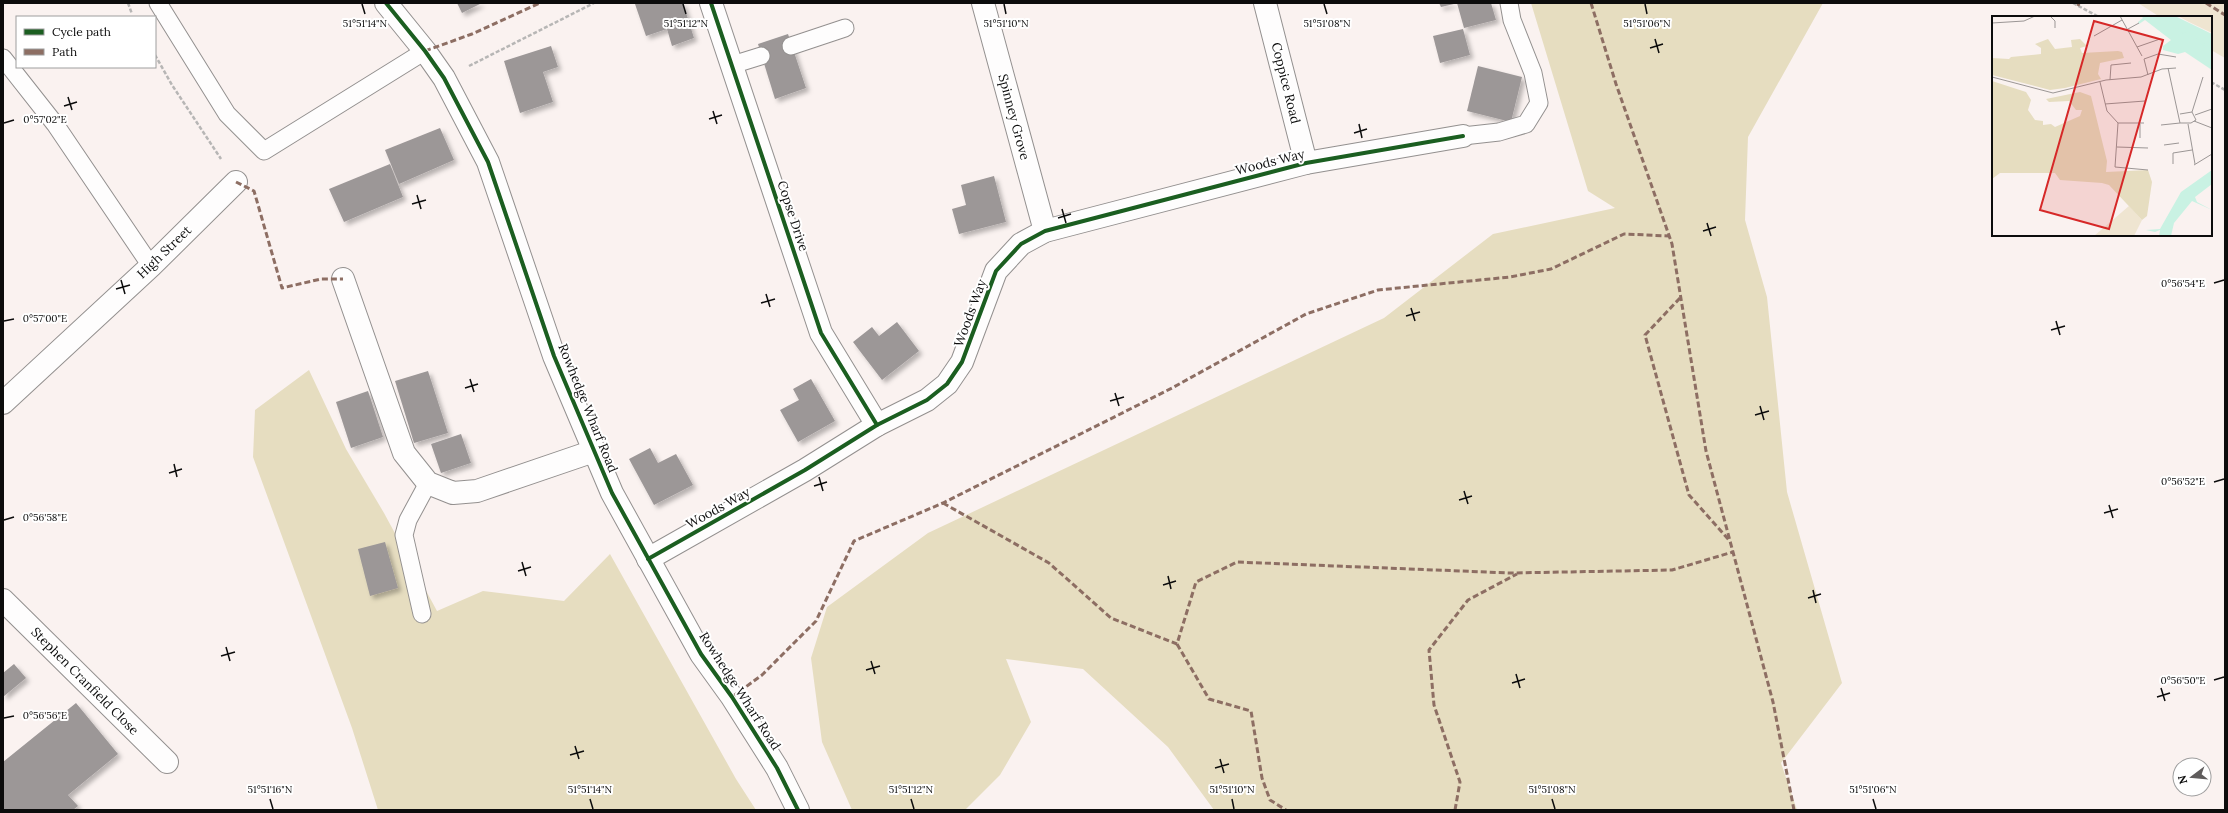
<svg xmlns="http://www.w3.org/2000/svg" width="2228" height="813" font-family="Lora,serif">
<style>
.green{fill:#efe5d1}
.forest{fill:#e6ddc0}
.building{fill:#9c9797;filter:url(#shadow)}
.lines{fill:none;stroke-linecap:round;stroke-linejoin:round}
.service-casing{stroke:#93908f;stroke-width:19}
.minor-casing{stroke:#93908f;stroke-width:24}
.path{stroke:#b7b6b5;stroke-width:2.5;stroke-dasharray:4 2;stroke-linecap:butt}
.service{stroke:#fefdfd;stroke-width:17}
.minor{stroke:#fefdfd;stroke-width:22}
.quiet{stroke:#8d6e63;stroke-width:3;stroke-dasharray:6 3;stroke-linecap:butt}
.cycleway-casing{stroke:#fff;stroke-width:6}
.cycleway{stroke:#1b5e20;stroke-width:4}
.ticks{fill:none;stroke:#0c0c0c;stroke-width:1.5}
.labels{text-anchor:middle;dominant-baseline:central;stroke-width:4;stroke-linejoin:round;paint-order:stroke}
.street-label{font-size:13px;fill:#0c0c0c;stroke:#fff}
.inset-river{fill:none;stroke:#c9f2e3;stroke-width:2}
.inset-road{fill:none;stroke:#9b9695;stroke-width:1}
.view{fill:#d62828;fill-opacity:0.15;stroke:#d62828;stroke-width:2}
.inset-edge{fill:none;stroke:#0c0c0c;stroke-width:2}
.ticks-label{font-size:10px;text-anchor:middle;fill:#0c0c0c;stroke:#fff;stroke-width:4;stroke-linejoin:round;paint-order:stroke}
</style>
<defs>
<filter id="shadow"><feDropShadow dx="3.5" dy="3.5" stdDeviation="2" flood-color="#0004"/></filter>
</defs>
<rect width="100%" height="100%" fill="#faf2f0"/>
<!-- green -->
<path class="green" d="M2138 3H2225V58L2211 50V17H2160Z"/>
<!-- forest -->
<g class="forest">
<path d="M1531 3H1823L1748 137 1745 220 1767 297 1787 492 1842 683 1781 763 1797 810H1214L1168 747 1083 669 1006 659 1031 722 1000 775 965 810H852L822 742 811 658 827 607 928 533 1384 318 1493 234 1615 208 1588 191Z"/>
<path d="M309 370 346 449 384 513 437 611 483 591 564 601 610 554 736 779 756 810H378L352 728 253 457 255 410Z"/>
</g>
<!-- building -->
<g class="building">
<path d="M457 3H482L462 13Z"/>
<path d="M683 3 694 38 672 46 667 29 646 36 635 4Z"/>
<path d="M1439 3H1454V4L1441 7Z"/>
<path d="M1457 3H1491L1496 20 1464 28Z"/>
<path d="M1463 29 1470 55 1440 63 1433 36Z"/>
<path d="M788 34 806 88 775 99 758 44Z"/>
<path d="M551 46 558 67 543 72 553 102 520 113 504 61Z"/>
<path d="M1478 66 1522 77 1511 122 1467 111Z"/>
<path d="M440 128 454 160 399 184 385 150Z"/>
<path d="M390 164 403 197 344 222 329 189Z"/>
<path d="M994 176 1006 222 959 234 952 209 966 205 961 185Z"/>
<path d="M897 322 919 351 882 380 853 342 872 327 879 336Z"/>
<path d="M428 371 448 433 414 443 395 381Z"/>
<path d="M811 379 835 421 798 442 780 410 799 400 793 389Z"/>
<path d="M368 391 383 437 351 448 336 402Z"/>
<path d="M461 434 471 463 441 473 431 444Z"/>
<path d="M650 448 658 463 676 454 693 485 654 505 629 459Z"/>
<path d="M385 542 398 588 370 596 358 549Z"/>
<path d="M14 664 26 678 3 697V673Z"/>
<path d="M76 703 118 754 68 795 78 806 73 810H3V762Z"/>
</g>
<g class="lines">
<defs>
<g id="service">
<path d="M158 3 227 114 264 151 425 51"/>
<path d="M791 46 845 28"/>
<path d="M3 58 55 124 151 266"/>
<path d="M732 65 761 56"/>
<path d="M1463 136 1499 132 1526 124 1539 103 1533 73 1512 20 1509 3"/>
<path d="M422 614 404 535 408 520 428 483"/>
</g>
<g id="minor">
<path d="M386 3 425 51 444 78 488 162 554 356 612 493 701 654 732 697 777 768 798 810"/>
<path d="M711 3 821 333 877 425"/>
<path d="M983 3 1045 231"/>
<path d="M1265 3 1306 163"/>
<path d="M343 279 404 453 428 483 453 493 477 491 594 451"/>
<path d="M3 403 151 266 236 182"/>
<path d="M648 559 805 470 877 425 927 400 947 384 962 362 996 271 1021 244 1045 231 1306 163 1463 136"/>
<path d="M3 600 167 762"/>
</g>
</defs>
<!-- service casing -->
<use href="#service" class="service-casing"/>
<!-- minor casing -->
<use href="#minor" class="minor-casing"/>
<!-- path -->
<g class="path">
<path d="M128 3 132 14"/>
<path d="M2073 3 2099 17"/>
<path d="M155 55 172 85 221 159"/>
<path d="M469 66 594 3"/>
<path d="M2211 82 2225 90"/>
</g>
<!-- service -->
<use href="#service" class="service"/>
<!-- minor -->
<use href="#minor" class="minor"/>
<!-- quiet -->
<g class="quiet">
<path d="M1591 3 1616 84 1672 244 1706 451 1773 702 1794 810"/>
<path d="M2206 3 2225 15"/>
<path d="M2078 6 2079 3"/>
<path d="M425 51 472 34 540 3"/>
<path d="M236 182 254 191 282 288 321 279H343"/>
<path d="M1680 298 1645 335 1689 495 1729 540"/>
<path d="M943 503 1049 563 1111 618 1177 644 1196 582 1237 562 1510 573 1672 570 1733 552"/>
<path d="M1177 644 1209 699 1251 711 1262 778 1270 800 1286 810"/>
<path d="M732 697 762 675 816 621 854 541 943 503 1172 388 1306 314 1378 290 1510 277 1551 269 1624 234 1669 236"/>
<path d="M1455 810 1460 782 1434 705 1429 650 1468 600 1517 574"/>
</g>
<defs>
<g id="cycleway">
<path d="M386 3 425 51 444 78 488 162 554 356 612 493 701 654 732 697 777 768 798 810"/>
<path d="M711 3 821 333 877 425"/>
<path d="M648 559 805 470 877 425 927 400 947 384 962 362 996 271 1021 244 1045 231 1306 163 1463 136"/>
</g>
</defs>
<!-- cycleway casing -->
<use href="#cycleway" class="cycleway-casing"/>
<!-- cycleway -->
<use href="#cycleway" class="cycleway"/>
</g>
<!-- ticks -->
<path class="ticks" d="M362 4 365 14M683 4 686 14M1004 4 1006 14M1324 4 1327 14M1645 4 1647 14M1655 39 1659 53M1650 48 1663 44M68 97 72 110M64 106 77 102M713 111 717 124M709 119 722 115M4 123 14 120M1359 124 1362 138M1354 133 1367 129M417 195 421 209M412 204 426 200M1062 209 1066 223M1058 218 1071 214M1707 223 1711 236M1703 231 1716 227M121 280 125 294M2214 283 2224 280M116 289 130 285M766 294 770 307M761 303 775 299M1411 308 1415 321M1406 316 1420 312M4 321 14 319M2056 321 2060 335M2051 330 2065 326M470 379 474 392M465 388 478 384M1115 393 1119 406M1110 401 1124 397M1760 406 1764 420M1755 415 1769 411M174 464 177 477M169 473 182 469M819 477 823 491M2214 482 2224 479M814 486 827 482M1464 491 1468 504M1459 500 1472 496M2109 505 2113 518M2104 513 2118 509M4 520 14 517M522 562 526 576M518 571 531 567M1168 576 1171 589M1163 585 1176 581M1813 590 1816 603M1808 598 1821 594M226 647 230 661M221 656 235 652M871 661 875 674M866 670 880 666M1516 674 1520 688M2214 680 2224 677M1512 683 1525 679M2161 688 2165 701M2157 697 2170 693M4 718 14 716M575 746 579 759M570 755 584 751M1220 759 1224 773M1215 768 1229 764M270 799 273 809M590 799 593 809M911 799 914 809M1232 799 1234 809M1552 799 1555 809M1873 799 1876 809"/>
<g class="labels">
<!-- street labels -->
<g class="street-label">
<text transform="translate(1286 83) rotate(76)">Coppice Road</text>
<text transform="translate(1014 117) rotate(75)">Spinney Grove</text>
<text transform="translate(1270 162) rotate(-14)">Woods Way</text>
<text transform="translate(793 216) rotate(72)">Copse Drive</text>
<text transform="translate(164 252) rotate(-44)">High Street</text>
<text transform="translate(970 313) rotate(-70)">Woods Way</text>
<text transform="translate(588 408) rotate(68)">Rowhedge Wharf Road</text>
<text transform="translate(718 508) rotate(-29)">Woods Way</text>
<text transform="translate(85 681) rotate(45)">Stephen Cranfield Close</text>
<text transform="translate(740 691) rotate(57)">Rowhedge Wharf Road</text>
</g>
</g>
<!-- overview -->
<g transform="translate(1992 16)">
<rect width="220" height="220" fill="#faf2f0"/>
<path d="M186 0H220V17L197 6ZM137 190 150 204 142 220H102Z" fill="#efe5d1"/>
<path d="M56 23 63 33 80 31 79 24 88 23 95 30 88 32 90 37 126 35 130 36 132 42 108 47 106 58 109 63 73 72 58 74 0 59V42L17 43 19 41 49 38V32L43 28ZM0 65 34 76 39 84 36 94 43 104 51 105V109L59 108 63 111 88 100 90 94H84L77 85 57 86 54 83 88 76 99 80 115 145 114 156 156 154 160 166 155 200 150 204 117 169 110 167 68 164 63 157H8L0 163Z" fill="#e6ddc0"/>
<path d="M149 0H183L220 18V54L193 36 186 38 171 34V30L179 24 153 4 147 8 146 6 151 2ZM220 154V168L203 181 205 186 220 194 200 185 182 207 179 220H167L168 214 163 216 154 214 168 213 189 176Z" fill="#c9f2e3"/>
<path class="inset-river" d="M170 0 182 11 220 33"/>
<path class="inset-road" d="M58 0 63 5V12M128 0 150 40M0 7 32 5 43 0M136 13 147 7M102 20 130 4M145 31 168 23M176 52 188 107H199L204 104 200 96 188 98M156 59 152 43 166 38 184 41M0 61 61 77 114 64 149 61 170 53 184 52M118 64 119 49 139 47M108 66 115 95 126 107 123 151 156 154M113 88 153 85M200 96 211 61M203 99 220 93M202 105 220 112M126 107H152M148 108V122M196 108 203 148M169 109 188 107M172 129 187 127M125 131 156 132M181 148V137L200 134M202 149 220 138"/>
<path class="view" d="M102 5 171 24 117 213 48 194Z"/>
<rect width="220" height="220" class="inset-edge"/>
</g>
<g class="ticks-label">
<text x="365" y="27">51°51'14"N</text>
<text x="686" y="27">51°51'12"N</text>
<text x="1006" y="27">51°51'10"N</text>
<text x="1327" y="27">51°51'08"N</text>
<text x="1647" y="27">51°51'06"N</text>
<text x="45" y="123">0°57'02"E</text>
<text x="2183" y="287">0°56'54"E</text>
<text x="45" y="322">0°57'00"E</text>
<text x="2183" y="485">0°56'52"E</text>
<text x="45" y="521">0°56'58"E</text>
<text x="2183" y="684">0°56'50"E</text>
<text x="45" y="719">0°56'56"E</text>
<text x="270" y="793">51°51'16"N</text>
<text x="590" y="793">51°51'14"N</text>
<text x="911" y="793">51°51'12"N</text>
<text x="1232" y="793">51°51'10"N</text>
<text x="1552" y="793">51°51'08"N</text>
<text x="1873" y="793">51°51'06"N</text>
</g>
<!-- border -->
<rect width="2228" height="813" fill="none" stroke="#0c0c0c" stroke-width="8"/>
<!-- legend -->
<rect x="16" y="16" width="140" height="52" fill="#ffffff" stroke="#9e9e9e"/>
<rect x="24" y="29" width="20" height="6" fill="#1b5e20" stroke="#9e9e9e"/>
<text x="52" y="36" font-size="12" fill="#0c0c0c">Cycle path</text>
<rect x="24" y="49" width="20" height="6" fill="#8d6e63" stroke="#9e9e9e"/>
<text x="52" y="56" font-size="12" fill="#0c0c0c">Path</text>
<!-- north arrow -->
<g transform="translate(2192 777) rotate(254)"><circle r="19" fill="#ffffff" stroke="#9e9e9e"/>
<path d="M0-3L7 15L0 10L-7 15Z" fill="#5f5c5c"/>
<text y="-6" font-size="11" font-weight="bold" text-anchor="middle" fill="#0c0c0c">N</text>
</g>
</svg>
